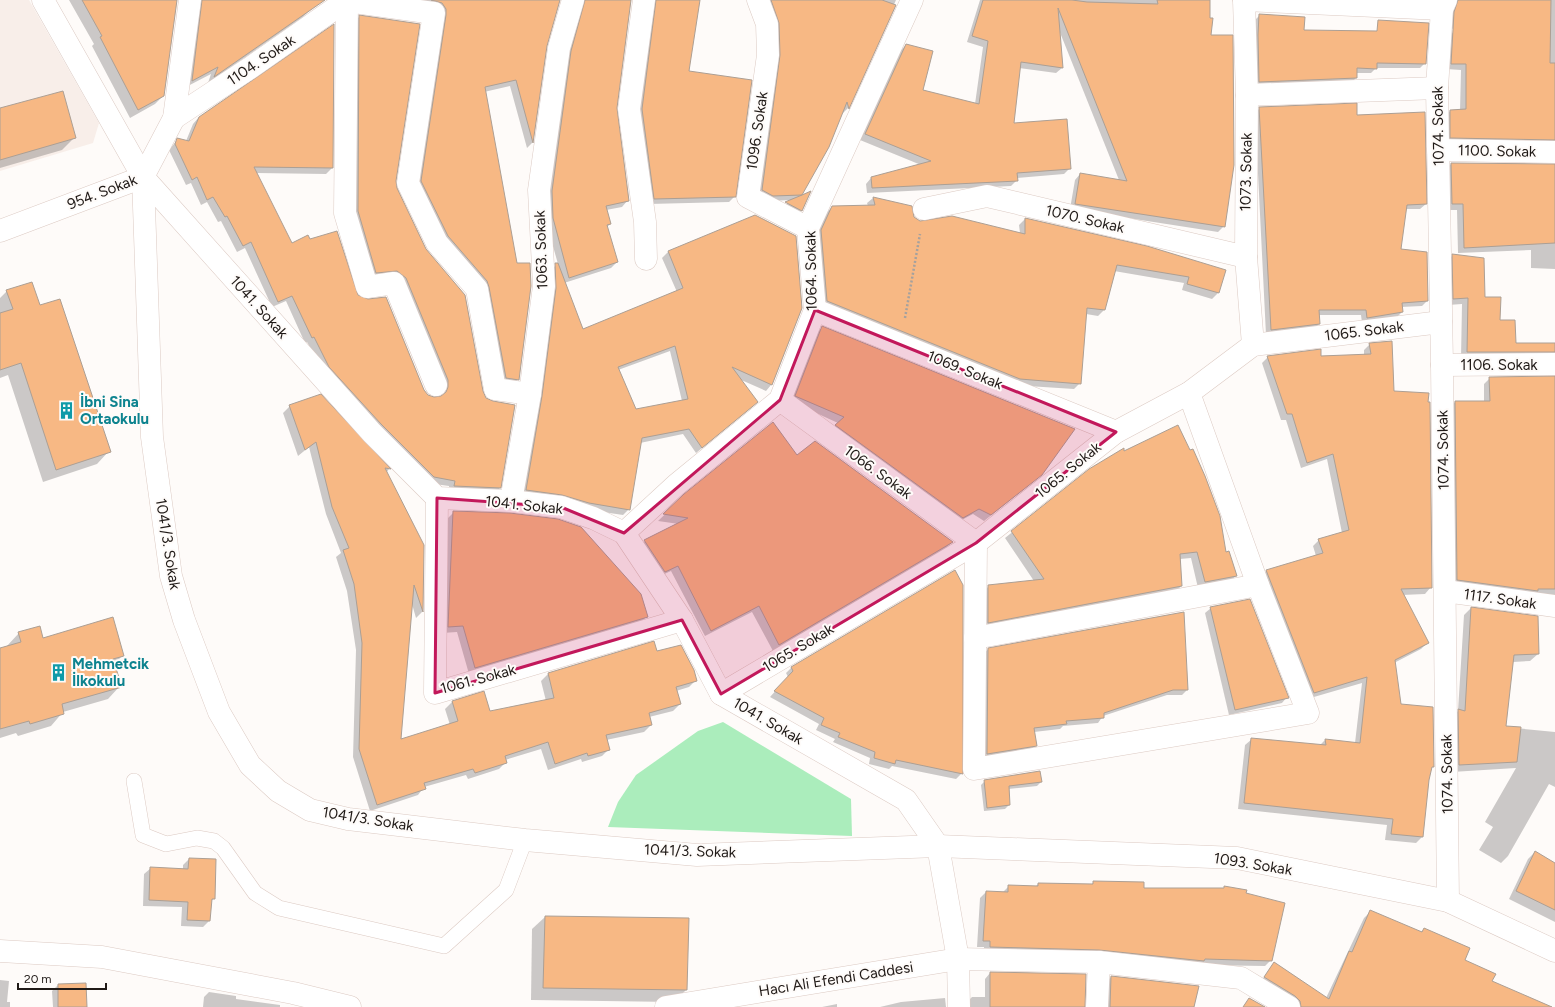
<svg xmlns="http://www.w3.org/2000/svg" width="1555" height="1007" font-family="Figtree,sans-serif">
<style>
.built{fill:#f8eee9}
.green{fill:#abedbc}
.shadow{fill:#0003;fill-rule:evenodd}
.building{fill:#f7b884;stroke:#ac9f94;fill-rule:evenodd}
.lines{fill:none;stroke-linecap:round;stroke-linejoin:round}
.lane-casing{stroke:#dccac3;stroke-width:16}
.street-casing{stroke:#dccac3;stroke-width:23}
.secondary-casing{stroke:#dccac3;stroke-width:23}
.path{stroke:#a5a19e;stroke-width:2.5;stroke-dasharray:2 2;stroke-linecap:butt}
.lane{stroke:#fff;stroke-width:15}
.street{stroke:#fff;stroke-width:22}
.secondary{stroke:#fff;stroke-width:22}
.marked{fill:#c2185b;fill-opacity:0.2;stroke:#c2185b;stroke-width:3;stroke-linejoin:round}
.labels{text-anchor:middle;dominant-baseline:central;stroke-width:4;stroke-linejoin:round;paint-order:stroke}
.street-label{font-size:15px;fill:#201a17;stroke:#fefbf9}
.culture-label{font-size:15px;font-weight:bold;fill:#0d838f;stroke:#fefbf9;text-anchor:start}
</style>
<rect width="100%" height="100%" fill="#fefbf9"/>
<!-- built -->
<path class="built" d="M0 0H29L99 123 93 143 0 171Z"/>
<!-- green -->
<path class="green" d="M723 722 851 799 852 836 608 827 618 802 636 775 698 731Z"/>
<!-- shadow -->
<g class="shadow">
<path d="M69 0H176L163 96 155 104 130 118 92 46 94 44Z"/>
<path d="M191 0H303L311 9 303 17 208 83 211 74 184 88Z"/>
<path d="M384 0H559L546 46 532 143 527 148 510 86 484 92 516 264 518 379 512 386 500 384 483 293 442 242 415 188 440 22Z"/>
<path d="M577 0H630L616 108 628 200 622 207 606 210 610 224 607 227 617 262 611 268 564 283 582 330 677 292 662 258 668 252 755 216 801 308 771 385 766 391 739 379 751 408 696 453 683 434 640 443 629 509 623 515 583 509 520 496 550 270 558 264 547 225 546 197ZM555 279 557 281 556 293ZM670 351 682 401 636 410 618 370Z"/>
<path d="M649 0H698L688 71 735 196 729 202 649 204 636 115Z"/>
<path d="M763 0H896L848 108 843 113 842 111 828 147 800 197 801 210 796 216 780 208 792 200 767 201 756 196Z"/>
<path d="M980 0H1209L1210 36 1224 226 1218 232 1070 209 1075 180 1080 174 1119 180 1059 30 1062 68 1056 73 1019 68 1013 124 1070 168 1064 174 1017 178V180L1011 186 867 193 866 184 871 178 921 165 860 140 900 51 906 45 922 90 975 104 983 47 967 42Z"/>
<path d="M1454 0H1555V147L1445 143 1444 117 1450 111H1460L1461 70 1446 69 1447 38 1454 32H1461L1448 27Z"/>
<path d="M1260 15 1303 31 1425 63 1420 68H1376L1371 73H1356V78L1351 83 1255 87V20Z"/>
<path d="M360 16 395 181 500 488 494 494 449 492V486L427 483 324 373 307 342 305 343 286 301 272 307 245 248 237 252 221 221 218 222 207 202 201 205 191 183 186 185 169 150 178 139 186 141 193 124 199 117 332 168 326 174 256 173 292 244 357 296 427 395 434 398 441 397 442 387 400 284 370 279 352 218 354 22Z"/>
<path d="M1260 108 1356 117 1424 113 1426 204 1420 209H1405L1400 250 1427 301 1422 306 1401 307 1402 312 1397 317 1362 323 1361 315H1318L1319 324 1314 329 1266 335 1255 113Z"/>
<path d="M0 109 75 137 62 150 0 168Z"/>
<path d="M1451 164 1555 166V269L1531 268V250L1458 253 1457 210H1446L1445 170Z"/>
<path d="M873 198 911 207 914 218 920 222 1020 233 1019 225 1025 219 1146 247 1218 293 1212 299 1182 290 1184 283 1114 271 1104 310 1098 316 1086 314 1080 383 1074 389 1013 385 821 307 815 237 826 213 832 207 868 206 867 203Z"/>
<path d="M1453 255 1484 298 1515 344H1555V359L1461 358 1462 304 1448 305 1447 261Z"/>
<path d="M7 291 40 306 109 451 97 464 43 482 8 375 0 378V298Z"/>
<path d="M822 328 1034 481 984 521 973 514 956 523 830 431 838 423 790 401 816 333Z"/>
<path d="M1370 344 1393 392 1427 403 1431 587 1425 594 1402 595 1427 643 1421 649 1394 663 1400 705 1433 766 1430 769 1428 780 1422 837 1416 843 1385 840 1387 825 1238 809 1245 745 1252 739 1320 745 1325 740 1355 743 1362 683 1307 699 1260 577 1266 571 1316 556 1313 546 1319 540 1342 533 1327 459 1301 468 1286 420H1281L1262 363 1268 357 1364 355V350Z"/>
<path d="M1555 377V599L1451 586 1449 408 1455 402H1484V384L1490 378Z"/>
<path d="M320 395 389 469 386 473 423 546 422 612 416 618 412 604 400 740 450 725 445 709 452 702 484 693 490 712 546 701 541 681 548 674 656 652 696 680 689 687 676 691 680 704 673 711 649 717 651 725 644 732 606 740 609 749 602 756 582 762 581 759 548 770 541 749 505 760 506 762 499 769 468 779 466 775 424 787 418 795 370 811 353 757 356 650 347 591 336 557 341 553 326 514 309 447 298 456 283 413 290 406Z"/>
<path d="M1123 452 1225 553 1236 576 1229 582 1198 588 1191 558 1180 559 1181 586 1175 593 982 629V593L989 586 1034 581 1005 538 1090 470Z"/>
<path d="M797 456 952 542 946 548 773 651 752 612 705 636 671 571 658 577 638 548 645 541 679 524 658 521 685 495Z"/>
<path d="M454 512 646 617 640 623 469 674 457 632 442 633 448 518Z"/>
<path d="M955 571 962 773 956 779 892 766 889 769 869 764 870 758 833 742 835 739 816 730 819 724 770 697 788 677 786 673 791 668Z"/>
<path d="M1211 608 1287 697 1282 703 1229 715 1205 613Z"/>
<path d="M1471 608 1537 617 1538 654 1530 661 1513 662 1505 727 1555 732V787L1549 784 1508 856 1501 863 1479 850 1493 827 1485 822 1516 768 1452 772V718L1458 711 1464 615Z"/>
<path d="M19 633 123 655 114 664 120 686 108 699 63 712 51 726 18 736 16 733 0 738V649L6 647Z"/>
<path d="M988 649 1187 690 1182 695H1167L1103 716 1098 723 1063 726 1060 729 1034 732 1036 745 1030 751 982 759 983 655Z"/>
<path d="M985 781 1041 782 1037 786 1008 789 1009 805 1005 809 984 811 981 785Z"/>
<path d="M1535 852 1555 864V922L1509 899 1528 859Z"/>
<path d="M189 859 215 860 214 898 210 902 209 921 203 927 181 926 182 907 143 906 144 874 151 868 183 869V865Z"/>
<path d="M1094 882 1143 889H1223L1225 887 1245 894 1271 960 1265 966 1199 965 984 953V947H977L980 898 986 892H1003L1009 886 1035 887 1038 884 1091 885Z"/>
<path d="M1370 912 1420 933 1424 929 1491 982 1549 1007H1293L1258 984 1275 964 1326 998 1364 918Z"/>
<path d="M545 917 686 990 674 1002 531 1000 532 929Z"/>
<path d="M990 973 1085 1007H966V1003L972 997H985V979Z"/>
<path d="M1111 977 1198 987 1194 1007H1104L1106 982Z"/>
<path d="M0 980 9 981 7 1002H10V1007H0Z"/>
<path d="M58 985 86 1007H53L52 991Z"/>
<path d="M209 992 236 996V999L280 1005V1007H203L204 997Z"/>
<path d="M945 998 946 1007H880L901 1002Z"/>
<path d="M837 1004V1007H822Z"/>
</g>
<!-- building -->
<g class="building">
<path d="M82 0H177L164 96 138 110 100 37 102 36Z"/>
<path d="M202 0H325L214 77 218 67 192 81Z"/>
<path d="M431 0H560L547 46 533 143 516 80 485 87 517 263H530L531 286 519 380 506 378 489 287 487 281 448 236 421 181 446 15V9L442 3Z"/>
<path d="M585 0H631L617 108 629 201 606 206 611 224 607 225 618 262 569 278 553 218 552 191 571 51Z"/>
<path d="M656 0H700L689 71 752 80 736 197 654 199 642 109Z"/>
<path d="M771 0H882L896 5 849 109 847 102 829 147 802 195 811 191 802 211 785 202 802 195 773 196 762 190 780 55 779 23Z"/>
<path d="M983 0H1072L1087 2 1158 4 1157 0H1210V18H1213L1211 35H1233L1234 165 1225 227 1075 204 1080 173 1127 181 1058 8 1063 68 1021 62 1014 123 1067 119 1071 169 1017 173 1018 181 872 188 871 177 931 161 865 134 906 44 933 51 923 90 979 104 988 41 972 36Z"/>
<path d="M1458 0H1551L1550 63H1555V140L1450 138V110L1466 109V64H1451L1454 12Z"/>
<path d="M1259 14 1305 17 1304 30 1377 31 1378 20 1429 23 1426 64 1377 63V69L1357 68V78L1259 82 1258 35Z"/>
<path d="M359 15 420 24 396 181 397 188 426 249 465 295 483 391 486 398 493 401 515 405 501 488 454 486 455 481 434 477 381 424 329 367 314 337 312 338 292 296 278 302 251 242 243 246 227 216 225 217 213 197 207 200 197 177 192 180 175 144 177 138 189 141 199 117 334 24 333 168 254 167 292 243 308 235 310 239 337 231 358 295 368 299 386 297 424 390 428 395 434 397 441 396 446 392 448 387V380L406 278 397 271 376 273 358 211Z"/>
<path d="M63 91 76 138 0 160V108Z"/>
<path d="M1357 103V115L1425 112 1427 204 1407 205 1401 249 1427 252 1428 301 1402 303 1403 312 1367 318 1366 310H1319L1320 324 1271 330 1259 107Z"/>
<path d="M1451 163 1555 164V243L1464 248 1463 204H1452Z"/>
<path d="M873 197 912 206 914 217 920 221 952 216 1025 234V218L1147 246 1226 270 1219 293 1187 284 1189 277 1117 265 1105 310 1087 308 1081 384 1020 379 827 301 821 230 832 206 875 205Z"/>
<path d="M755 215 796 236 802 308 772 385 732 367 758 402 702 448 689 429 642 438 630 510 589 503 562 495 526 490 542 396 556 288 555 263H558L583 329 683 288 668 251ZM675 346 688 399 636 409 618 367Z"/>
<path d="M1452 254 1484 258 1485 297H1501L1500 320H1515L1516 343H1555V352H1467L1468 298 1453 299Z"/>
<path d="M32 282 40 305 60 299 111 452 56 470 21 363 0 370V313L13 309 6 290Z"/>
<path d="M822 326 1075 429 1042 475 991 515 979 509 963 518 835 425 844 417 795 396Z"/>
<path d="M1392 341 1394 391 1429 393 1428 402H1430L1432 588 1401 589 1429 643 1395 660 1401 704 1433 707 1434 767H1432L1429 780 1423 837 1391 834 1393 819 1244 803 1251 738 1326 745 1325 739 1360 743 1367 677 1314 693 1266 570 1323 553 1318 539 1349 530 1333 454 1307 463 1292 414H1287L1267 356 1321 349V356L1371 354 1369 343Z"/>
<path d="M1555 376V589H1538V591L1457 580 1455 401H1490L1489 377Z"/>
<path d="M321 394 391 469 385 468 424 545 423 612 414 585 401 739 458 721 452 701 484 691 490 711 554 698 548 673 654 641 657 651 681 645 694 670 697 681 676 687 681 704 649 713 652 725 606 735 610 750 588 756 587 753 555 764 548 742 505 756 507 763 475 773 473 769 424 783 426 789 377 805 359 749 362 643 354 584 343 550 349 548 332 507 316 442 305 450 289 405Z"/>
<path d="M773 422 797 455 815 441 953 542 779 645 759 606 711 631 678 566 665 572 644 540 688 518 663 514 684 494Z"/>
<path d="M1178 425 1190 450 1193 449 1205 476 1220 516 1226 552 1229 551 1237 576 1205 582 1197 552 1180 554 1182 586 988 623V585L1044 579 1011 531 1089 469 1124 448V451Z"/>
<path d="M453 511 510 513 558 519 581 527 641 594 648 617 475 668 463 626 448 627Z"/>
<path d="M955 570 963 585V774L896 760 895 764 874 758 875 752 838 737 840 733 821 725 824 718 774 691 793 671 791 667Z"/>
<path d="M1250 599 1289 698 1235 710 1210 607Z"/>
<path d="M1471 607 1538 616 1539 654 1514 655 1506 726 1521 727 1517 762 1459 765 1458 709 1465 711Z"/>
<path d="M1184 612 1188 690H1173L1104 713V718L1066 721 1067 724 1034 728 1037 746 987 754 988 648Z"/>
<path d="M113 617 124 656 113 659 122 687 62 704 64 714 30 724 29 721 0 729V648L21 642 18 632 40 626 43 638Z"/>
<path d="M1040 771 1042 782 1009 786 1010 805 987 808 984 780Z"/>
<path d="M1535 851 1555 863V910L1516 891Z"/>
<path d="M189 858 216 859 215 899H212L210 921 187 920 188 902 149 900 150 867 188 869Z"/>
<path d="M1093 881 1144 882V888H1224V886L1247 890 1246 893 1285 903 1272 961 1205 959 1204 961 1099 950 990 947V941H983L986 891 1008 892V885L1038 886V883L1093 884Z"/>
<path d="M1370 910 1422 932 1424 928 1470 948 1465 960 1496 974 1492 981 1552 1007H1301L1300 1001 1295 996 1264 977 1274 962 1329 999 1349 951 1352 952Z"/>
<path d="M545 916 689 918 687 990 543 988Z"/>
<path d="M990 972 1086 974 1085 1007H990Z"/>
<path d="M1111 976 1199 986 1194 1007H1110Z"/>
<path d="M86 983 87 1007H58V984Z"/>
<path d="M1249 998 1265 1007H1243Z"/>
</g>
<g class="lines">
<defs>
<path id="lane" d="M134 781 143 835 166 844 197 838 214 841 223 848 255 893 279 908 444 946 506 890 525 840"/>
<g id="street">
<path d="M43 0 143 177 372 433 437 498 511 501 561 507 593 518 624 533 682 620 721 694 906 800 938 846"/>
<path d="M644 0 629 109 645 222 646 259"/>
<path d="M758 0 767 24 768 55 748 197 808 228"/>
<path d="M1244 0 1247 95 1246 257 1253 345"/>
<path d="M1244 0 1442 9"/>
<path d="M1446 0 1442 9 1437 88 1442 365 1448 901"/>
<path d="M1247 95 1437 88"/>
<path d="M174 118 250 68 347 0"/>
<path d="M1438 150 1555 152"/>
<path d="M924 209 987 196 1246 257"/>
<path d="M0 231 143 177 174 118 190 0"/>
<path d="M815 310 1116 432"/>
<path d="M1442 365 1555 364"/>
<path d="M436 385 394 283 367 287 345 213 347 1 434 13 408 183 437 243 477 289 495 389 530 394"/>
<path d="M780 400 976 543 974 769 1308 713 1258 585 1189 393"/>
<path d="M437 498 435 693 682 620"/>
<path d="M511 501 530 394 544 286 539 190 559 48 573 0"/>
<path d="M624 533 676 485 780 400 815 310 808 228 912 0"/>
<path d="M1445 591 1555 606"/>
<path d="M975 638 1258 585"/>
<path d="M721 694 976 543 1116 432 1189 393 1253 345 1441 322"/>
<path d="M958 959 959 1007"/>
<path d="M1097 1007 1099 962"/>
</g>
<g id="secondary">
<path d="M143 177 152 437 171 576 184 620 219 712 250 765 278 791 310 810 348 819 525 840 697 855 938 846 1237 858 1448 901 1555 951"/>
<path d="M938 846 958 959"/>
<path d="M0 951 102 957 293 993 350 1007"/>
<path d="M666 1007 958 959 1099 962 1241 978 1289 1007"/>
</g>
</defs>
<!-- lane casing -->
<use href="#lane" class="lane-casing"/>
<!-- street casing -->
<use href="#street" class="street-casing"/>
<!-- secondary casing -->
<use href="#secondary" class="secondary-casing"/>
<!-- path -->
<path class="path" d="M905 318 920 234"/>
<!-- lane -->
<use href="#lane" class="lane"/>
<!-- street -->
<use href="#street" class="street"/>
<!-- secondary -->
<use href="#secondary" class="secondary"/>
</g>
<!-- marked area -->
<path class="marked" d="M815 310 1116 432 976 543 721 694 682 620 435 693 437 498 561 507 624 533 780 400Z"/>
<!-- icons -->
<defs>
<symbol id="building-bare" viewBox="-9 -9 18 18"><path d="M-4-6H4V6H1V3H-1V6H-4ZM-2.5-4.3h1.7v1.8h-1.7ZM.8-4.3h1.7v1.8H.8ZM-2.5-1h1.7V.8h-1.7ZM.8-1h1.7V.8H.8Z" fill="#0f9aa8" stroke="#fefbf9" stroke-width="2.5" paint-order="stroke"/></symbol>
</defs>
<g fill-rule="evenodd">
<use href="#building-bare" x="54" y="398" width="25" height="25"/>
<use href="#building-bare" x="46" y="660" width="25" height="25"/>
</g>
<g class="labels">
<!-- street labels -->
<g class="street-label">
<text transform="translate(261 60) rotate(-34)">1104. Sokak</text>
<text transform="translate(1438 126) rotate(-91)">1074. Sokak</text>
<text transform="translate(757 131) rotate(-82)">1096. Sokak</text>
<text transform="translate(1497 151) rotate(1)">1100. Sokak</text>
<text transform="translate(1246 172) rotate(-89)">1073. Sokak</text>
<text transform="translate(102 192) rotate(-21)">954. Sokak</text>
<text transform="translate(1085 219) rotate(13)">1070. Sokak</text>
<text transform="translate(541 250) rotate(-92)">1063. Sokak</text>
<text transform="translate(811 271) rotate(-91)">1064. Sokak</text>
<text transform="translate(259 307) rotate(48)">1041. Sokak</text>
<text transform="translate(1364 331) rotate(-7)">1065. Sokak</text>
<text x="1499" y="365">1106. Sokak</text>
<text transform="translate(965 370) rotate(22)">1069. Sokak</text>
<text transform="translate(1443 450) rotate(-91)">1074. Sokak</text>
<text transform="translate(1068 470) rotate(-39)">1065. Sokak</text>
<text transform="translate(878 472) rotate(36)">1066. Sokak</text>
<text transform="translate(524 505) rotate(6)">1041. Sokak</text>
<text transform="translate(168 544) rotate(81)">1041/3. Sokak</text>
<text transform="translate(1500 599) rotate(8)">1117. Sokak</text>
<text transform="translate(798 648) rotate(-31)">1065. Sokak</text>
<text transform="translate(478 679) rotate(-15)">1061. Sokak</text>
<text transform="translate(768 721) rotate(30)">1041. Sokak</text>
<text transform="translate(1447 774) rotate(-91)">1074. Sokak</text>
<text transform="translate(368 819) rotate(9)">1041/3. Sokak</text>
<text transform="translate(690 851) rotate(2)">1041/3. Sokak</text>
<text transform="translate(1253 864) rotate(9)">1093. Sokak</text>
<text transform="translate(836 979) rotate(-9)">Hacı Ali Efendi Caddesi</text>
</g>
<!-- culture labels -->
<g class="culture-label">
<text x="80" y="402">İbni Sina<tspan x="80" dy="17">Ortaokulu</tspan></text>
<text x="72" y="664">Mehmetcik<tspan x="72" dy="17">İlkokulu</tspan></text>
</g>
</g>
<!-- scale -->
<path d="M18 983v6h88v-6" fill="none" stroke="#201a17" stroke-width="2"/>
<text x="24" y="983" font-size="12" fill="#201a17" stroke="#fefbf9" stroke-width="3" paint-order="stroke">20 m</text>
</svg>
